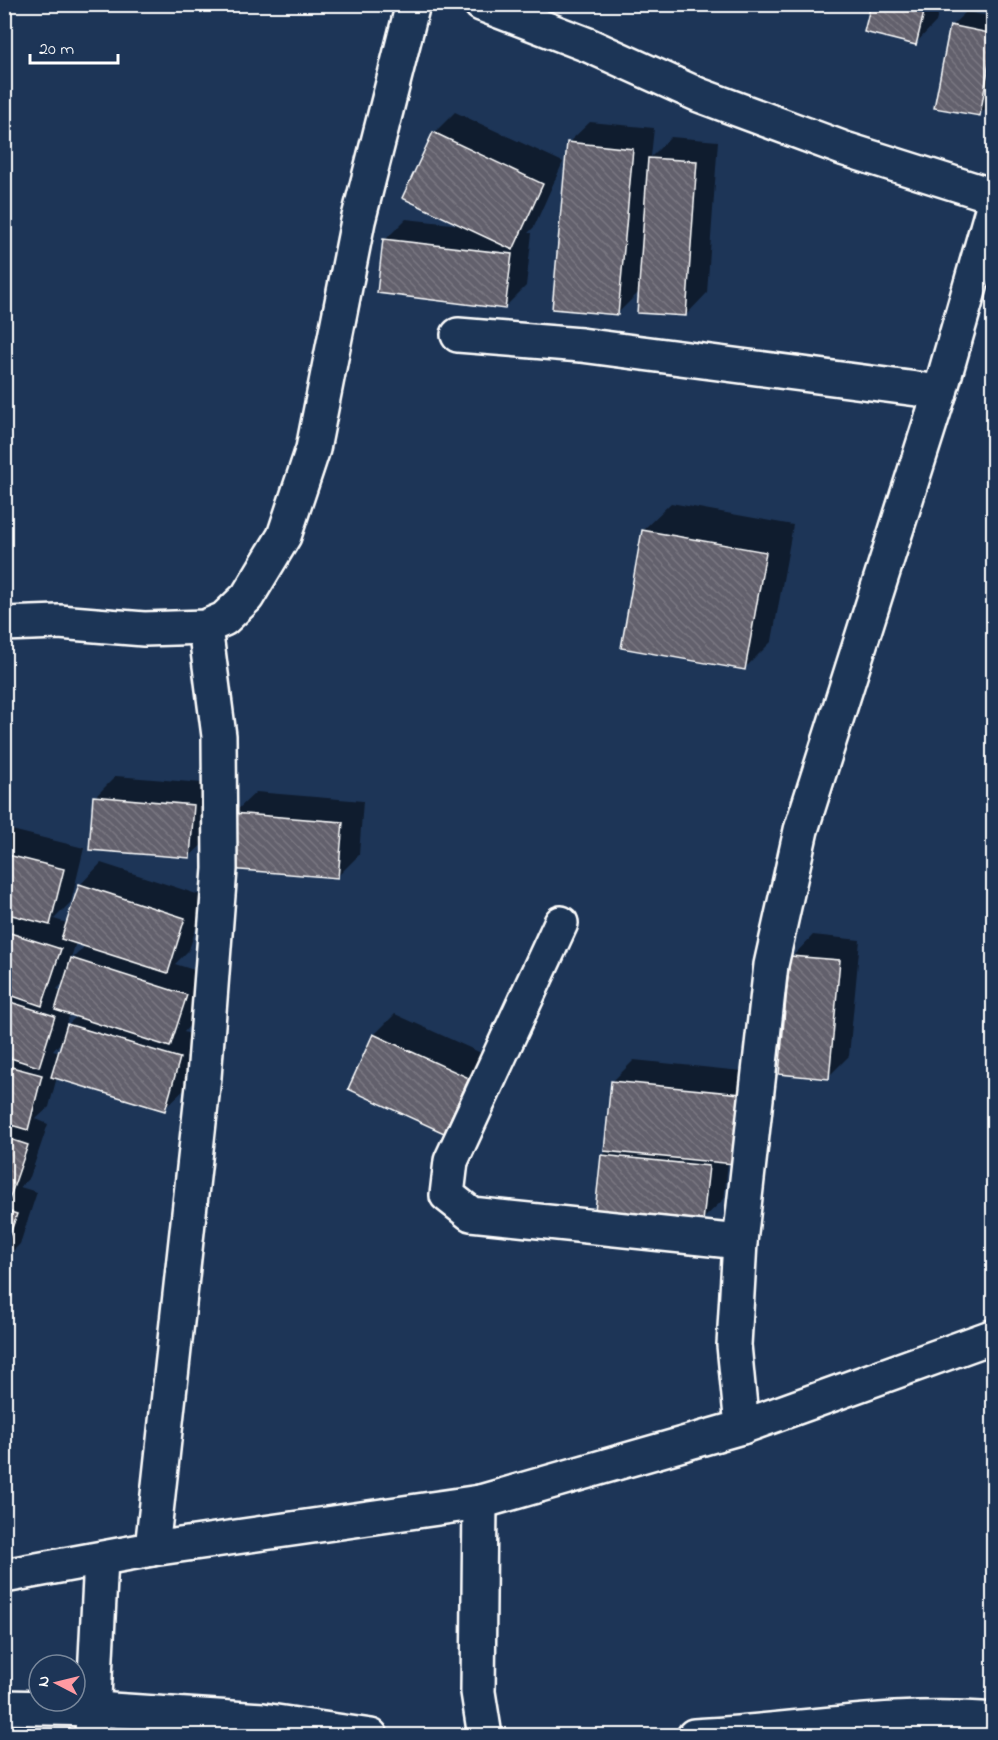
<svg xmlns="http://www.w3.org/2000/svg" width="998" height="1740" font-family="'Indie Flower',sans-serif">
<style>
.shadow{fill:#0007;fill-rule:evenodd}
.building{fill:url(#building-back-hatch);stroke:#fff;stroke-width:1.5}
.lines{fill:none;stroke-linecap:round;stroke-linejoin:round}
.minor-casing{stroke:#fff;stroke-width:38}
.minor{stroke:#1d3557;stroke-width:33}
</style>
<defs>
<pattern id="building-back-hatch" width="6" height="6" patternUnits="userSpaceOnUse" patternTransform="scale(1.5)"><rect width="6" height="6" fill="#62606c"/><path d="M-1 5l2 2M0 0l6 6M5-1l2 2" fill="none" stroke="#7a7882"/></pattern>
</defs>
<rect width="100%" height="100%" fill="#1d3557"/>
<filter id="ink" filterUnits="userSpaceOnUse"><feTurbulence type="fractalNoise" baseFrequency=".0167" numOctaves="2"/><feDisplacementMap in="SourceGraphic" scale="12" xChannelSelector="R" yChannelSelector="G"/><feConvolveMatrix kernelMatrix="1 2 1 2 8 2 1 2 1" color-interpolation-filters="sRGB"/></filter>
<g filter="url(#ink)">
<!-- shadow -->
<g class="shadow">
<path d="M872 4H941L936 22 915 44Z"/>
<path d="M966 12 994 17V101L979 115 951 26Z"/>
<path d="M455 112 563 162 534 227 528 233H532L526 286 505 307 385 240 406 219 461 225 434 133Z"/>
<path d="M590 122 654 128 651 157 671 137 718 141 707 293 686 315 640 291 617 314 568 143Z"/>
<path d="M671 503 793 525 772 641 745 668 643 530Z"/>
<path d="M116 776 215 784 211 836 189 857 95 797Z"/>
<path d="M256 792 363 801 359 855 337 877 234 813Z"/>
<path d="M4 828 84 848 71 902 54 919 67 923 80 885 101 863 206 897 189 950 175 964 207 974 191 1024 184 1032 200 1037 186 1088 164 1109 57 1077 49 1107 36 1119 48 1124 30 1177 20 1187 37 1192 20 1244 4 1260ZM76 942 86 945 70 961ZM66 980 62 991 57 989ZM70 1014 77 1016 65 1027ZM63 1040 60 1053 53 1051Z"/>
<path d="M813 935 860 940 849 1056 828 1077 792 957Z"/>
<path d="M395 1014 490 1057 465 1110 444 1131 374 1035Z"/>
<path d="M634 1060 772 1074 728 1162 724 1199 702 1220 602 1156 608 1150 613 1081Z"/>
</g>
<!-- building -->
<g class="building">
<path d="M871 4H926L916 45 864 32Z"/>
<path d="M950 25 994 34 980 116 934 108Z"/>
<path d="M433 132 543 184 513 250 402 198Z"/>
<path d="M567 142 633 149 618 315 552 309Z"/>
<path d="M648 158 697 161 686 316 637 313Z"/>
<path d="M383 239 512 254 505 309 377 293Z"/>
<path d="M642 530 766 552 745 670 621 648Z"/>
<path d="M93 796 194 805 190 858 89 850Z"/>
<path d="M233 813 343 822 338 878 228 869Z"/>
<path d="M4 854 64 869 50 925 4 913Z"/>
<path d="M79 884 185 918 168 973 61 939Z"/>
<path d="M4 931 61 949 42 1006 4 993Z"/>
<path d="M790 956 840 960 829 1079 779 1074Z"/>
<path d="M71 958 187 995 170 1047 55 1010Z"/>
<path d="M4 1000 55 1016 39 1067 4 1056Z"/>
<path d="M67 1024 180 1058 165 1111 51 1077Z"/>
<path d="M373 1034 469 1078 444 1133 348 1089Z"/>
<path d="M4 1065 42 1075 28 1130 4 1123Z"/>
<path d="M611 1081 751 1095 744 1165 604 1151Z"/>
<path d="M4 1137 28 1145 9 1200 4 1199Z"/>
<path d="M601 1155 709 1166 703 1222 595 1211Z"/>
<path d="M4 1210 17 1214 4 1251Z"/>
</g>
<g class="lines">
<defs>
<g id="minor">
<path d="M481 4 588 45 699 95 845 149 994 196"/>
<path d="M458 335 581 345 940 392"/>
<path d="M4 624 59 622 144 629 205 627 224 619 247 597 284 536 313 449 358 221 413 4"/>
<path d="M561 923 451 1161 447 1195 471 1214 740 1242"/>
<path d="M742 1427 994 1336"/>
<path d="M480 1502 478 1692 485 1736"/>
<path d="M152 1549 204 1077 220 869 219 736 205 627"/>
<path d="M4 1576 152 1549 480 1502 742 1427 734 1345 740 1242 771 965 801 830 940 392 994 203"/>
<path d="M4 1707 96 1709 263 1720 371 1736"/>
<path d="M92 1736 101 1559"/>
<path d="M694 1736C794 1731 894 1711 994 1720"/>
</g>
</defs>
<!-- minor casing -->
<use href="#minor" class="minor-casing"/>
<!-- minor -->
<use href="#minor" class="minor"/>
</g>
</g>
<!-- margin -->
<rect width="998" height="1740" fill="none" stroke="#1d3557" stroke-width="24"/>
<rect x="12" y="12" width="974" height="1716" fill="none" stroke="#fff" stroke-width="2" filter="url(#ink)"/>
<!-- north arrow -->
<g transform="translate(57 1683) rotate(277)"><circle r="28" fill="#1d3557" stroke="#77869a" stroke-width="1.5"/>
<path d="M0-4.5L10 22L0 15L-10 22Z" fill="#ff9aa2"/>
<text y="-9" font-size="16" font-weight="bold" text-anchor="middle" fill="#ffffff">N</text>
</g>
<!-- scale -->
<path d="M30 54v9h88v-9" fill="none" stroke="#ffffff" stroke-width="3"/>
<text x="39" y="54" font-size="18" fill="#ffffff" stroke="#1d3557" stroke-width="4.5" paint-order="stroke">20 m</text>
</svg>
